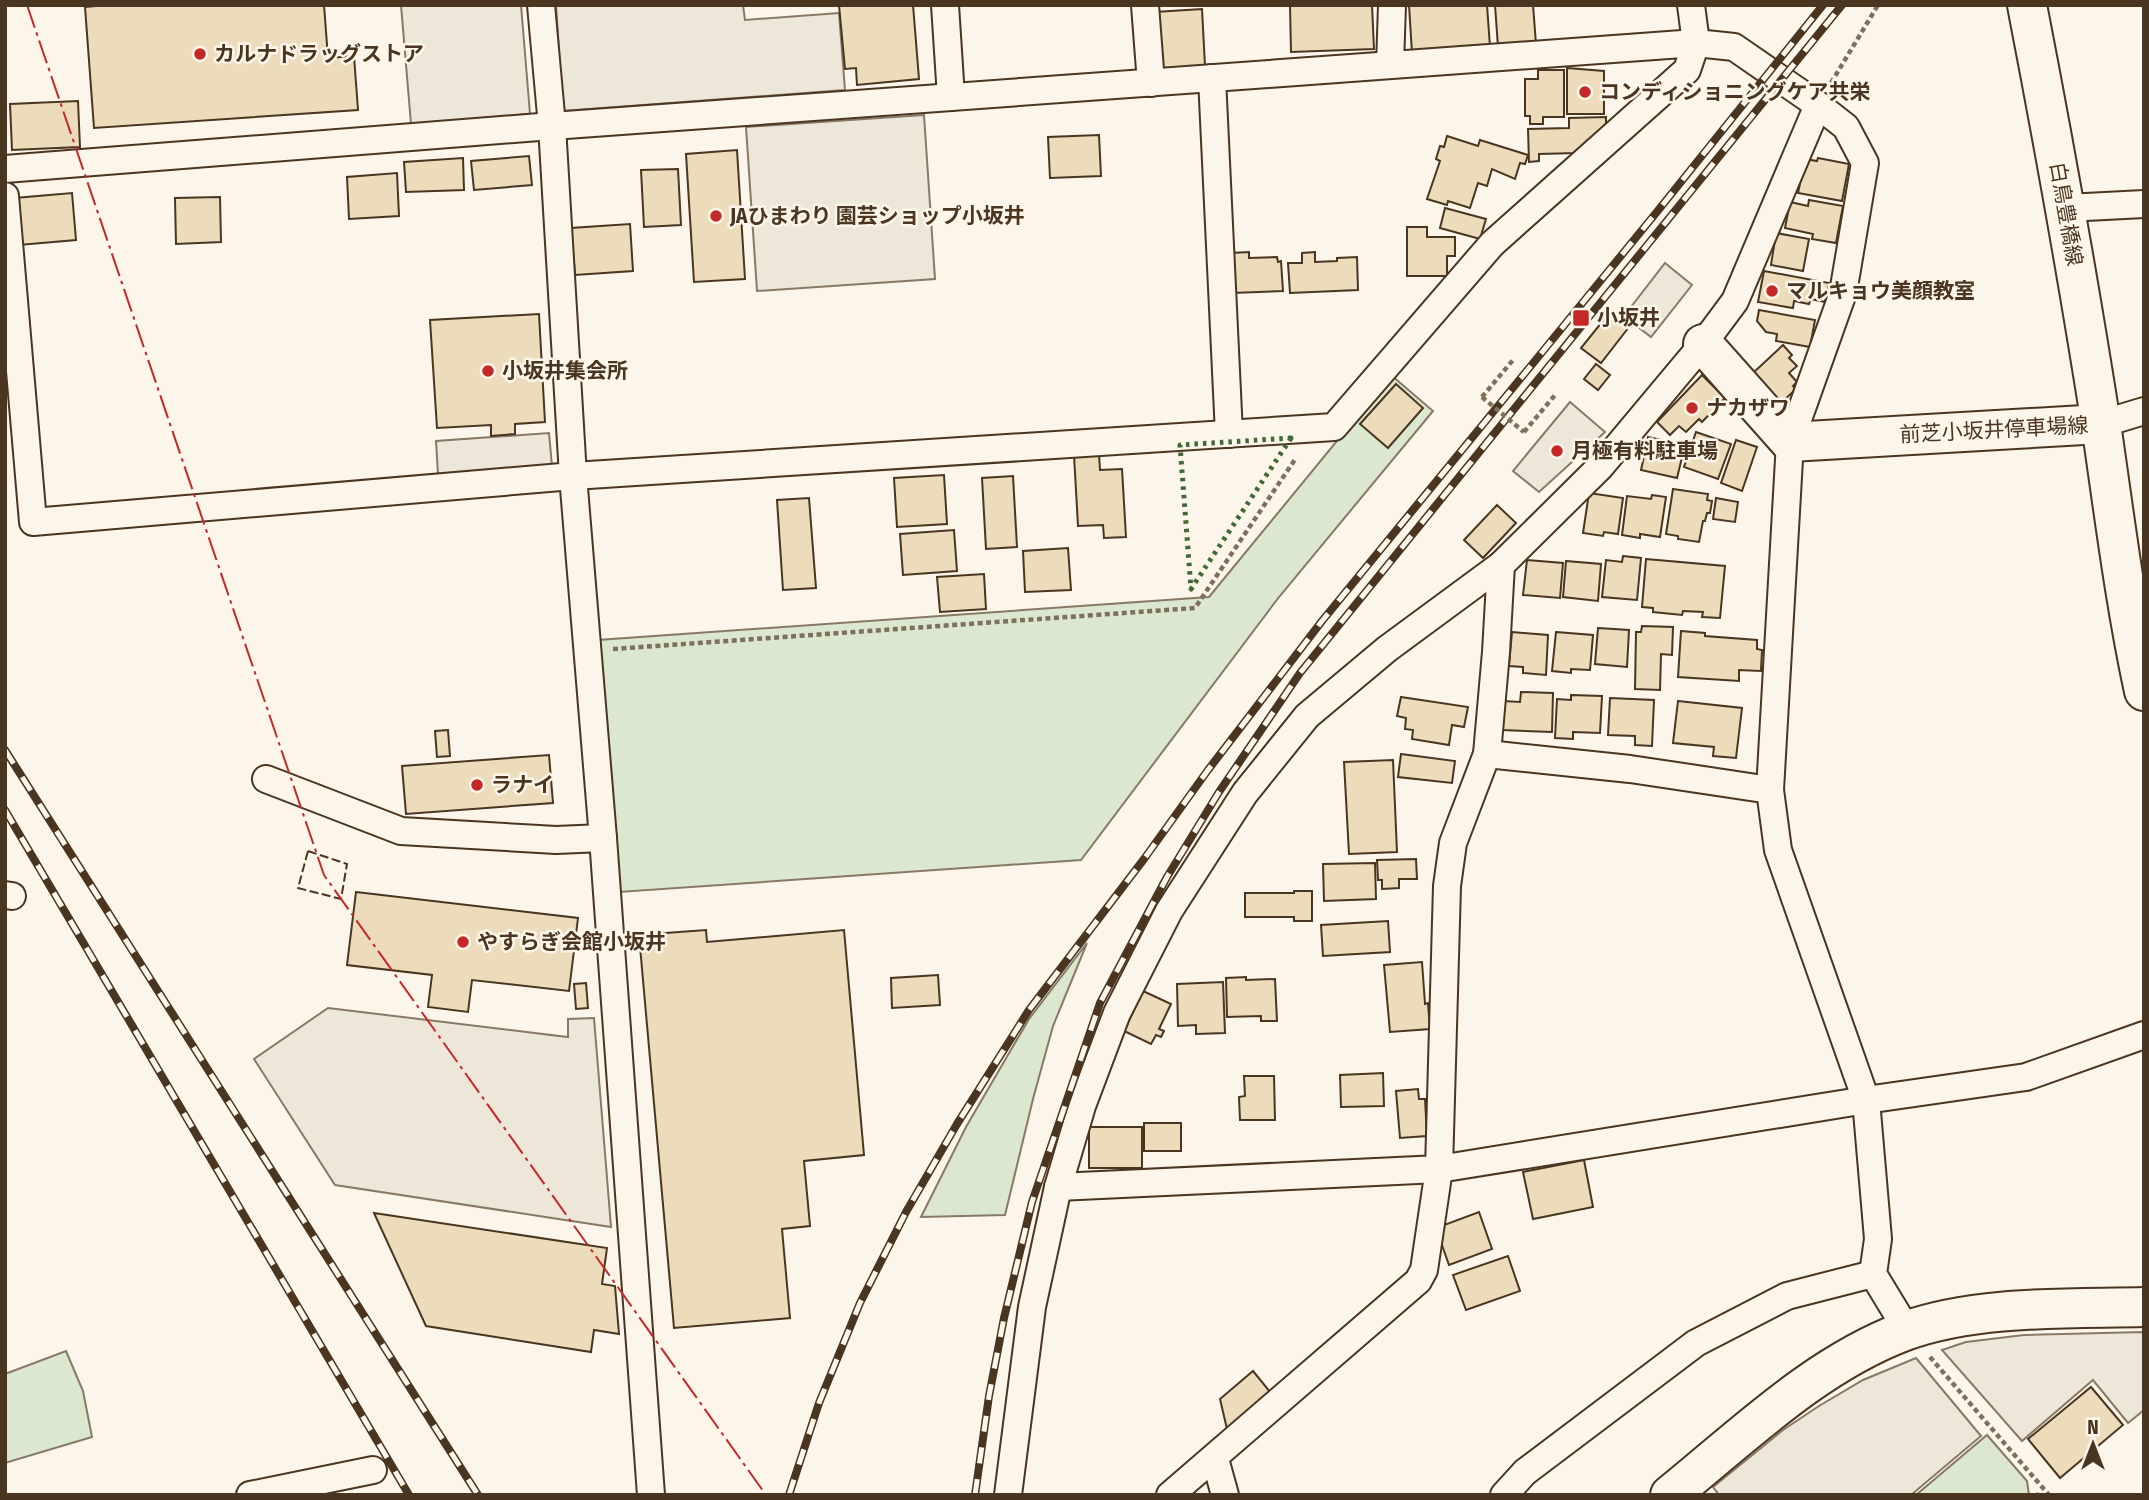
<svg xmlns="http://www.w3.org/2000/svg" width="2149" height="1500" font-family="'Fira Sans Condensed','Noto Sans JP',sans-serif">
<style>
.green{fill:#dce7d0;stroke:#887966;stroke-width:2}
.parking{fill:#ede7d9;stroke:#887966;stroke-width:2}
.building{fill:#ecdcbc;stroke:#4a3520;stroke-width:2}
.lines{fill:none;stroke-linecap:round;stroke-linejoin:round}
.street-casing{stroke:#4a3520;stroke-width:30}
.secondary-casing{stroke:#4a3520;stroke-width:42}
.path{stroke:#7f6f5c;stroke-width:4.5;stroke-dasharray:5 3.5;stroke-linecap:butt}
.street{stroke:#fbf6e9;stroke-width:26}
.secondary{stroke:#fbf6e9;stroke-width:38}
.rail-casing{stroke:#4a3520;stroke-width:8}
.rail{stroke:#fbf6e9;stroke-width:5;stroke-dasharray:16;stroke-linecap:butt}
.path-bridge{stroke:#7f6f5c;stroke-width:4.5;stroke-dasharray:5 3.5;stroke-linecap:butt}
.hedge{stroke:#436837;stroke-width:5;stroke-dasharray:3.5 5;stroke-linecap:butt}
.fence{stroke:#4a3520;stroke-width:2;stroke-dasharray:9 3.5;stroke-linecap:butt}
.power{stroke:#c62828;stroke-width:2;stroke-dasharray:24 5 3.5 5;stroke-linecap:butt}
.poi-dot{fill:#c62828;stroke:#fbf6e9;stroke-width:2.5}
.labels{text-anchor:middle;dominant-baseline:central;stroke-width:5;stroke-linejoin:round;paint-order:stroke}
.poi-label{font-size:21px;font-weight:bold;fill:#4a3520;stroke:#fbf6e9;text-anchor:start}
.street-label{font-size:21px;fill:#4a3520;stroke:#fbf6e9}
</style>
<rect width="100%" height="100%" fill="#fbf6e9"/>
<!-- green -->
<g class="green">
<path d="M1391 375 1433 411 1279 597 1081 860 619 892 598 640 1209 597Z"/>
<path d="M1087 943 1053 1026 1033 1099 1005 1215 921 1217 966 1127 1029 1019Z"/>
<path d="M66 1351 83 1391 92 1437 5 1463V1374Z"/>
<path d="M1987 1435 2027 1481 2029 1495H1916Z"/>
</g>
<!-- parking -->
<g class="parking">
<path d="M401 5H521L530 114 411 124Z"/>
<path d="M556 5H743L745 20 839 13 845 90 563 111Z"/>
<path d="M924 115 935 279 757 291 746 127Z"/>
<path d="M1665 263 1692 285 1651 337 1624 316Z"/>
<path d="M1570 402 1605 432 1539 492 1513 471Z"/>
<path d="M549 433 552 466 438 474 436 441Z"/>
<path d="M328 1008 568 1037V1019L594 1018 611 1227 335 1185 254 1059Z"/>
<path d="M2144 1332V1410L2128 1423 2093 1380 2022 1441 1942 1350 1966 1342 2024 1335Z"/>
<path d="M1916 1358 1981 1436 1911 1495H1719L1713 1487 1783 1430 1819 1406 1863 1380Z"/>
</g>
<!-- building -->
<g class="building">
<path d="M107 5H324L328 58 354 56 358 110 94 128 85 7Z"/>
<path d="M839 5H913L919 79 857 85 856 68 845 69Z"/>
<path d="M1290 5H1372L1374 49 1291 52Z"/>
<path d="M1409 5H1487L1490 47 1412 53Z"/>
<path d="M1495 5H1533L1536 44 1498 47Z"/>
<path d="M1202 9 1205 66 1159 69 1155 12Z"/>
<path d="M1567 68 1604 71V114H1567Z"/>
<path d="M1538 70H1564V117H1543V124H1530V116H1525V79H1538Z"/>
<path d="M78 101 80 147 12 150 10 104Z"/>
<path d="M1606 117V126L1577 153 1539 154V161L1529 162 1528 129 1569 128V118Z"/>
<path d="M1099 135 1101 176 1050 178 1048 137Z"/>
<path d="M1447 136 1478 146 1480 140 1528 155 1525 164 1520 163 1515 179 1492 169 1487 186 1478 183 1470 208 1448 201 1447 205 1427 199 1440 161 1436 159 1440 146 1444 147Z"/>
<path d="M737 150 745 279 694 282 686 154Z"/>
<path d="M529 156 532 185 474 190 471 161Z"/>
<path d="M463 158 464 190 406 192 404 162Z"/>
<path d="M1818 158 1849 164 1842 201 1798 193 1805 159 1817 161Z"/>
<path d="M678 169 681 225 644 227 641 170Z"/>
<path d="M397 173 399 216 349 219 347 177Z"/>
<path d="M72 193 76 240 19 245 15 198Z"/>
<path d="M220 197 221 242 176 244 175 198Z"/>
<path d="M1809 200 1843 206 1836 243 1812 239 1813 234 1785 228 1790 202 1808 206Z"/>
<path d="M1445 208 1486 219 1480 239 1440 228Z"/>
<path d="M630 224 633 271 575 275 571 228Z"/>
<path d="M1407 227H1427V237H1455V256H1447V276H1407Z"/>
<path d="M1776 233 1809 239 1803 271 1771 265Z"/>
<path d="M1249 252V258L1277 257 1278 262 1281 261 1283 291 1232 293 1230 253Z"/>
<path d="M1315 252V262L1337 261V258L1357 257 1358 290 1290 293 1288 263H1302V253Z"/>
<path d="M1764 271 1829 283 1825 302 1811 299 1809 304 1794 301 1793 308 1758 302Z"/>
<path d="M1759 310 1815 320 1810 347 1776 341 1777 334 1766 332 1757 321Z"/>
<path d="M1610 312 1629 327 1601 363 1581 348Z"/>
<path d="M539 314 545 422 515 424V434L491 436V425L437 428 430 320Z"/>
<path d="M1783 345 1792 355 1789 358 1797 366 1789 373 1797 382 1793 386 1796 389 1781 403 1753 373Z"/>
<path d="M1596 364 1610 375 1598 390 1584 379Z"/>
<path d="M1702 375 1725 398 1702 422 1699 419 1686 432 1679 426 1670 435 1657 422Z"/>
<path d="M1396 384 1423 408 1388 448 1360 424Z"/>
<path d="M1696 432 1731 444 1718 479 1684 467Z"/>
<path d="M1648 437 1685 445 1677 478 1641 470Z"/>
<path d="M1736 440 1757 447 1742 491 1721 483Z"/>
<path d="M1099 454 1100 470 1122 469 1126 537 1104 538 1103 525 1078 526 1074 455Z"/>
<path d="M944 475 947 524 897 527 894 478Z"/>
<path d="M1013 476 1017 547 986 549 982 478Z"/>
<path d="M1673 489 1708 494 1707 500 1712 501 1710 513H1707L1705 521H1703L1699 542 1678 539V536L1666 534Z"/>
<path d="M1589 493 1623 498 1618 534 1604 532 1603 536 1583 533Z"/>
<path d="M1652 495 1666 497 1660 537 1640 534V538L1622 535 1627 496 1651 499Z"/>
<path d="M809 498 816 588 783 590 777 500Z"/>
<path d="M1716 498 1738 502 1735 522 1713 519Z"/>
<path d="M1497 505 1516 523 1483 558 1464 540Z"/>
<path d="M954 530 957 571 903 575 900 534Z"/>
<path d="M1068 548 1071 590 1025 592 1023 551Z"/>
<path d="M1623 556 1641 558 1637 600 1602 597 1606 560 1622 562Z"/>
<path d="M1646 559 1725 566 1720 618 1702 617 1703 612 1683 611 1682 615 1653 612V608L1642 607Z"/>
<path d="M1527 560 1563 563 1560 598 1523 595Z"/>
<path d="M1566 561 1601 564 1598 601 1563 597Z"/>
<path d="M984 574 986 609 940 612 937 577Z"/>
<path d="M1642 626 1673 627 1672 655 1661 654 1660 690 1635 689 1636 632H1641Z"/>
<path d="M1598 628 1629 630 1627 667 1595 664Z"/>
<path d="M1681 631 1705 633V636L1757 640V649L1762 650 1761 671 1739 670V681L1678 677Z"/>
<path d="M1512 632 1548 635 1546 675 1523 673V667L1509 666Z"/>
<path d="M1556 632 1593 635 1590 670 1571 669V673L1552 671Z"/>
<path d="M1521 692 1553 693 1552 732 1502 730 1504 701 1520 702Z"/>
<path d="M1571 695 1602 696 1600 733 1573 732V739L1555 738 1557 699 1571 700Z"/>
<path d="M1401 697 1468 707 1464 727 1452 725 1449 745 1412 739 1413 730 1405 729 1406 718 1397 716Z"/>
<path d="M1610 698 1654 700 1652 746 1635 745V736L1608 735Z"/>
<path d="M1678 701 1742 708 1736 758 1713 756 1714 747 1673 743Z"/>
<path d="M448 730 450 756 437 757 435 731Z"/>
<path d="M1401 754 1455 761 1452 783 1398 777Z"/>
<path d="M549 755 553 803 406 814 402 766Z"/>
<path d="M1393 760 1397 852 1349 854 1344 762Z"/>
<path d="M1416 859 1417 879H1399V888L1382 889V880H1378L1377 860Z"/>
<path d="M1375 863 1376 899 1324 901 1323 864Z"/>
<path d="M1294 891H1312V921H1294V917H1245V893H1294Z"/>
<path d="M356 892 578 918 569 991 472 980 468 1012 428 1007 432 975 347 965Z"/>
<path d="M1388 921 1390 952 1323 956 1321 925Z"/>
<path d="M706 930 707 942 844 930 864 1155 804 1161 810 1226 782 1229 790 1318 674 1328 639 935Z"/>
<path d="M1422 962 1425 1004 1428 1003 1430 1029 1390 1032 1384 965Z"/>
<path d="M938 975 940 1005 892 1008 891 978Z"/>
<path d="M1246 977V980L1275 979 1277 1021H1261V1016L1227 1017 1226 978Z"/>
<path d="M1223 982 1225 1033 1196 1034V1025L1178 1026 1177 984Z"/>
<path d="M586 983 588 1008 576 1009 574 984Z"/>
<path d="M1143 991 1171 1004 1159 1029 1164 1031 1161 1037 1156 1035 1151 1044 1124 1031Z"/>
<path d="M1383 1073 1384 1106 1341 1107 1340 1075Z"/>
<path d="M1244 1076H1274L1275 1120H1240L1239 1097 1245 1096Z"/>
<path d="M1418 1089 1419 1099H1425L1427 1136 1400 1138 1396 1091Z"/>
<rect x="1144" y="1123" width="37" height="28"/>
<rect x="1089" y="1127" width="53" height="41"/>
<path d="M1584 1160 1593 1207 1533 1219 1523 1172Z"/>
<path d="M1479 1212 1492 1249 1449 1265 1436 1228Z"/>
<path d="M374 1213 607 1248 602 1284 615 1286 619 1334 594 1330 591 1352 426 1326Z"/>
<path d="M1508 1256 1520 1291 1466 1310 1453 1275Z"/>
<path d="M1253 1371 1271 1393 1227 1429 1220 1399Z"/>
<path d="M2091 1387 2123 1425 2060 1478 2028 1439Z"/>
</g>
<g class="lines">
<defs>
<g id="street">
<path d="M541 5 552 126 573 476 603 838 651 1495"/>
<path d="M945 5 951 97"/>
<path d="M1145 5 1151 83"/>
<path d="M1691 5 1696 43 1734 47 1818 105 1846 127 1865 163 1843 293 1790 442 1770 790 1778 850 1866 1100 1878 1239 1873 1274 1907 1330"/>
<path d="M1390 65 1392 5"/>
<path d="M1212 78 1229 434"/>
<path d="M5 169 552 126 1696 43 1687 70 1492 244 1334 427 573 476 33 522 5 196"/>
<path d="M2066 208 2144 204"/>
<path d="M2101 424 2144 411"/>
<path d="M1487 754 1630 769 1770 790"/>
<path d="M266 779 401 831 556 840 603 838"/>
<path d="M5 895 12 896"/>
<path d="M1058 1187 1439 1169 1447 886 1453 843 1487 754 1496 652 1501 565 1601 466 1703 344 1735 301 1818 105"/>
<path d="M1215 1459 1225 1495"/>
<path d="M250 1495 373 1470"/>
<path d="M1008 1495 1032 1307 1058 1187 1082 1106 1117 1013 1169 911 1245 793 1307 716 1387 649 1501 565"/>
<path d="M1170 1495 1418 1281 1424 1270 1439 1169 1866 1100 2026 1077 2144 1035"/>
<path d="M1504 1495 1525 1472 1696 1343 1787 1296 1873 1274"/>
</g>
<g id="secondary">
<path d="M2027 5C2054 144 2079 284 2101 424 2114 513 2125 603 2144 691"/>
<path d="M1703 344 1790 442 2101 424"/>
<path d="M1670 1495C1743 1436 1816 1364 1905 1331 1977 1305 2068 1309 2144 1307"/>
</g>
</defs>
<!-- street casing -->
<use href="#street" class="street-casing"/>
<!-- secondary casing -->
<use href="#secondary" class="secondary-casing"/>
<!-- path -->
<g class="path">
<path d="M1831 83 1878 5"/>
<path d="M1482 397 1513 360"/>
<path d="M1524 432 1555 395"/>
<path d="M613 649 1195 608 1296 458"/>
<path d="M1930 1357 2049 1495"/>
<path d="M2038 1495 2039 1493"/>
</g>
<!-- street -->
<use href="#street" class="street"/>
<!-- secondary -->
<use href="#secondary" class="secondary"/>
<defs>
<g id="rail">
<path d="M5 750 478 1495"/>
<path d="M5 810 409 1495"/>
<path d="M789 1495 819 1403 860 1303 906 1212 957 1124 1029 1010 1144 859 1208 770 1322 621 1656 213 1823 5"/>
<path d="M975 1495 989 1396 1004 1318 1032 1202 1100 1003 1167 877 1219 792 1300 673 1842 5"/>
</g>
</defs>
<!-- rail casing -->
<use href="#rail" class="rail-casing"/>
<!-- rail -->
<use href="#rail" class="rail"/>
<!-- path-bridge -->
<path class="path-bridge" d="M1482 397 1524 432"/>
<!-- hedge -->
<path class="hedge" d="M1291 438 1191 589 1180 445Z"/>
<!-- fence -->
<path class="fence" d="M308 851 347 864 341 899 298 888Z"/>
<!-- power -->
<path class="power" d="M27 5 324 875 766 1495"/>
</g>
<!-- markers -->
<g class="poi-dot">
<circle cx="200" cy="54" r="7"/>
<circle cx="1585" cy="92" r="7"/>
<circle cx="716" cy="216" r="7"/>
<circle cx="1772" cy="291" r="7"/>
<rect x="1572" y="309" width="18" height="18" rx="3.5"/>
<circle cx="488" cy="371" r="7"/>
<circle cx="1692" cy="408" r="7"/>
<circle cx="1557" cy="451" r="7"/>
<circle cx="477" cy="785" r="7"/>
<circle cx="463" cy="942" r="7"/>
</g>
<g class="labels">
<!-- poi labels -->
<g class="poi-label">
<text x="214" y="54">カルナドラッグストア</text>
<text x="1599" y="92">コンディショニングケア共栄</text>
<text x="730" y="216">JAひまわり 園芸ショップ小坂井</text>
<text x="1786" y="291">マルキョウ美顔教室</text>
<text x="1597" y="318">小坂井</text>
<text x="502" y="371">小坂井集会所</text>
<text x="1706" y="408">ナカザワ</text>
<text x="1571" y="451">月極有料駐車場</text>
<text x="491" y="785">ラナイ</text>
<text x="477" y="942">やすらぎ会館小坂井</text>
</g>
<!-- street labels -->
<g class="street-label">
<text transform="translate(2066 214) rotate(80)">白鳥豊橋線</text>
<text transform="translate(1994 430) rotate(-3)">前芝小坂井停車場線</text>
</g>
</g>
<!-- border -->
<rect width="2149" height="1500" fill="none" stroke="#4a3520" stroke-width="14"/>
<!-- north arrow -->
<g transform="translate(2093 1444)" stroke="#fbf6e9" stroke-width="5" paint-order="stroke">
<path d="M0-5L12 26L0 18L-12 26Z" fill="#4a3520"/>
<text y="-10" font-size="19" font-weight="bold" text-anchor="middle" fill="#4a3520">N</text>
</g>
</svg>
